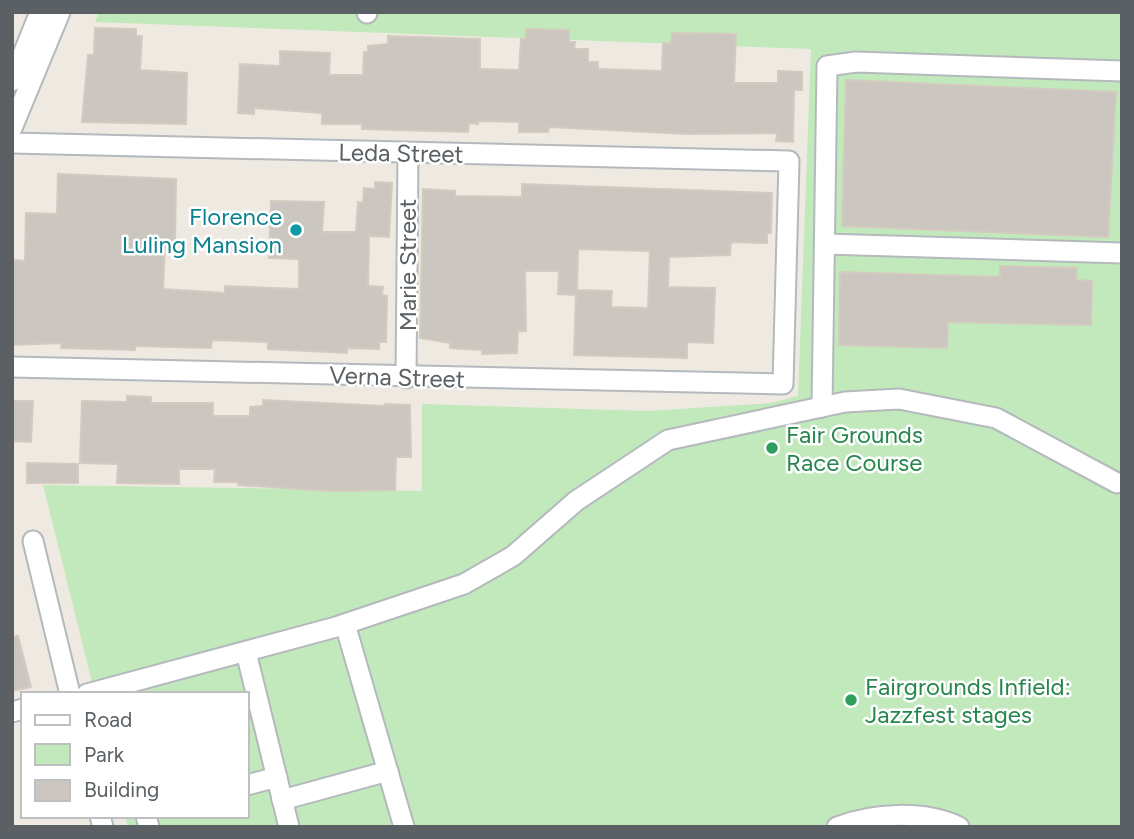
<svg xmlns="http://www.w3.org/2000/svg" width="1134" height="839" font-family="Figtree,sans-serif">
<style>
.green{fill:#c1e9bb}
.building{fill:#cbc7c0;stroke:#d4cabf;stroke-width:2;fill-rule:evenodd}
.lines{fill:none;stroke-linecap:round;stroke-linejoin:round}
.minor-casing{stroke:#b4b9bd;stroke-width:23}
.minor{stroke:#fff;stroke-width:19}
.culture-dot{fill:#0f9aa8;stroke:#fff;stroke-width:2.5}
.leisure-dot{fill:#2e9e5b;stroke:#fff;stroke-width:2.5}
.labels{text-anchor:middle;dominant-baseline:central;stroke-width:5;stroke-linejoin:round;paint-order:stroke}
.street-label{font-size:24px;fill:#5a6064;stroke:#fff}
.culture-label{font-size:24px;fill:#0d838f;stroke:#fff;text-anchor:end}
.leisure-label{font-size:24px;fill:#27864d;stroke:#fff;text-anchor:start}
</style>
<rect width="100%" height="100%" fill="#eeeae1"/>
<!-- green -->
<path class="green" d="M99 12H1122V827H128L125 816H247V694H95L43 485 422 491V404L648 411 771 403 798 396 811 49 95 22Z"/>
<!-- building -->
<g class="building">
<path d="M95 28 136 29V36H142L140 70 187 73 186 124 82 122 88 55H94Z"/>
<path d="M526 29 569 30V42H575L574 49H588V62H598V69L662 71 663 43 671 44 672 33 736 34 734 83H778V71L802 72V90H794L793 142 776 141 777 133 688 134 549 127 548 132H519V122L478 121V124L469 123 468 132 362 129V124H322V113L254 108V114L238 113 240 64 280 66V51L330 53 329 75H363L364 52H368V46L388 44V36L480 39V69L519 70 521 39H526Z"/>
<path d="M846 80 1116 92 1108 237 842 226Z"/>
<path d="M58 174 176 179 175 244H165L163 289 225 293V286L299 289V259L269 258 271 201 324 202 322 232H356L358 202 363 203 364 188 375 189V182L392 183 389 237 369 236 368 286 383 287 382 295 387 296 386 342H379V349L347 348V353L268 349V342L212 340 211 348 135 346V350L61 348 62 343 12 345V260L25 261 26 213 57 214Z"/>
<path d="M522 184 772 193 771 233H767V243L731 242 730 255 669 257 668 287 715 288 713 343 687 342V358L574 355 576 295 558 294 559 271H525L526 331H518L517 353 482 354V350L450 348V343L420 338 423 189 455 191V196L522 197ZM578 249 650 251 648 308 611 307 612 291 577 290Z"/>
<path d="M1000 266 1077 268 1076 280 1092 281 1091 325 948 322 947 348 839 345 840 272 1000 277Z"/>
<path d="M127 396 151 397V403H213V416H250V407L263 406V400L385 406V404L410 405 411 457H396L395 490 332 491 238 485V482H214L215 469H179V484L117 483 118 464 80 463 82 401 127 402Z"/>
<path d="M12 401H33L31 442 12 441Z"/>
<path d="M27 463 78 464V483H27Z"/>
<path d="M18 636 31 687 12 691V637Z"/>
</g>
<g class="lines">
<defs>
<g id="minor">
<path d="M367 13V12"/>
<path d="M12 81 40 12"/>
<path d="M12 128 60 12"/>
<path d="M12 143 789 161 783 384 12 367"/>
<path d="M825 244 1122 253"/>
<path d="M406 378 408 153"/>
<path d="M822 407 827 66 856 62 1122 71"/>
<path d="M33 541 70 694"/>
<path d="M345 624 404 827"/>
<path d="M246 652 289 827"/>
<path d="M87 694 336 627 464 584 513 556 576 501 668 440 845 402 899 399 996 418 1117 483"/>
<path d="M12 712 23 709"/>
<path d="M247 785 277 777"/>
<path d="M282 800 388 771"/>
<path d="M100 816 103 827"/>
<path d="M146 816 149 827"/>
<path d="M837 827C872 813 925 810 959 827"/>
</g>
</defs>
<!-- minor casing -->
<use href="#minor" class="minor-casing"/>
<!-- minor -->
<use href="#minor" class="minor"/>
</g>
<!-- markers -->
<circle class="culture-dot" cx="296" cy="230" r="7"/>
<g class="leisure-dot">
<circle cx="772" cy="448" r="7"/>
<circle cx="851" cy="700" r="7"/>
</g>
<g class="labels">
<!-- street labels -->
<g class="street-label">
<text transform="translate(401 153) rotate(1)">Leda Street</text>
<text transform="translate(407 265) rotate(-90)">Marie Street</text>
<text transform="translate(397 377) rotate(2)">Verna Street</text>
</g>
<!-- culture labels -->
<g class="culture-label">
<text x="282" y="216">Florence<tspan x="282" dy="28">Luling Mansion</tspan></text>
</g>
<!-- leisure labels -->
<g class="leisure-label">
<text x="786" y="434">Fair Grounds<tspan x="786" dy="28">Race Course</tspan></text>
<text x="865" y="686">Fairgrounds Infield:<tspan x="865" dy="28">Jazzfest stages</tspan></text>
</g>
</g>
<!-- border -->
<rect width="1134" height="839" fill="none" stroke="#5a6064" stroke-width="28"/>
<!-- legend -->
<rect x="21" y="692" width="228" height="126" fill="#ffffff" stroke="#bdbfc1" stroke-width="2"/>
<rect x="35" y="715" width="35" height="10" fill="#ffffff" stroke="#bdbfc1" stroke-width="2"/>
<text x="84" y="727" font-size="21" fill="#5a6064">Road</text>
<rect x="35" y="744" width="35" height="21" fill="#c1e9bb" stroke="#bdbfc1" stroke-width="2"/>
<text x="84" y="762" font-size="21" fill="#5a6064">Park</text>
<rect x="35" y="780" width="35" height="21" fill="#cbc7c0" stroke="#bdbfc1" stroke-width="2"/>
<text x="84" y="797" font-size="21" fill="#5a6064">Building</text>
</svg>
